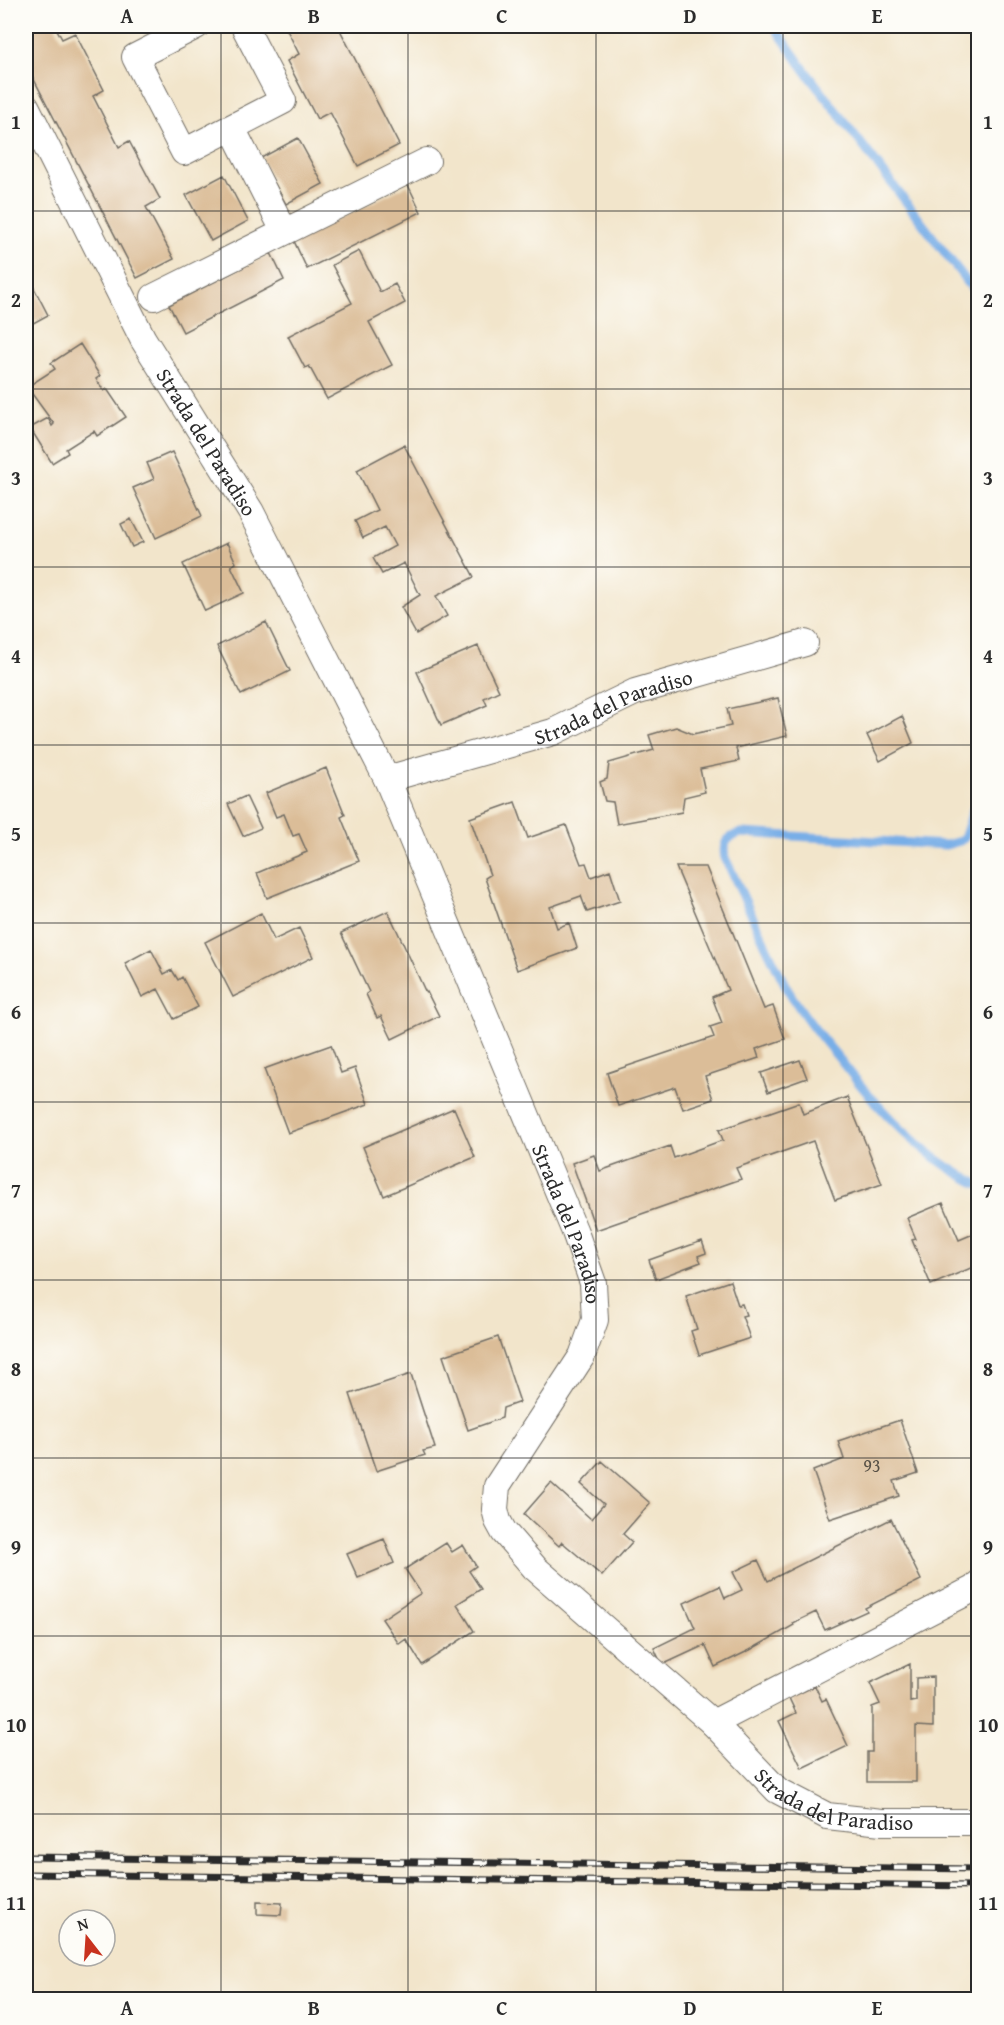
<svg xmlns="http://www.w3.org/2000/svg" width="1004" height="2025" font-family="'Gentium Book Plus',serif">
  <style>
    .lines { fill: none; stroke-linecap: round; stroke-linejoin: round }
    .stream { stroke: #78aee7; stroke-width: 9 }
    .building { fill: #dbbd98 }
    .minor-casing { stroke: #716c63; stroke-width: 28 }
    .minor { stroke: #fff; stroke-width: 26 }
    .rail-casing { stroke: #2b2b2b; stroke-width: 7 }
    .rail { stroke: #fdfcf7; stroke-width: 4.5; stroke-dasharray: 14; stroke-linecap: butt }
    .grid { fill: none; stroke: #2b2b2b; stroke-width: 1.5; stroke-opacity: 0.55 }
    .labels { text-anchor: middle; dominant-baseline: central; stroke-width: 4.5; stroke-linejoin: round; paint-order: stroke }
    .number-label { font-size: 18px; fill: #575046 }
    .street-label { font-size: 21px; fill: #2b2b2b; stroke: #fdfcf7 }
    .neatline { fill: none; stroke: #2b2b2b; stroke-width: 2 }
    .grid-label { font-size: 20px; text-anchor: middle; font-weight: bold; fill: #2b2b2b }
  </style>
  <rect width="100%" height="100%" fill="#fdfcf7"/>
  <filter id="ink" filterUnits="userSpaceOnUse"><feTurbulence type="fractalNoise" baseFrequency=".0167" numOctaves="2"/><feDisplacementMap in="SourceGraphic" scale="12" xChannelSelector="R" yChannelSelector="G"/><feConvolveMatrix kernelMatrix="1 2 1 2 8 2 1 2 1" color-interpolation-filters="sRGB"/></filter>
  <filter id="wash" filterUnits="userSpaceOnUse"><feTurbulence type="fractalNoise" baseFrequency=".008" numOctaves="4" result="noise"/><feDisplacementMap in="SourceGraphic" scale="24" xChannelSelector="R" yChannelSelector="G"/><feGaussianBlur stdDeviation="1.35" result="paint"/><feColorMatrix in="noise" values="0 0 0 0 0 0 0 0 0 0 0 0 0 0 0 0 0 1.4 0 .05"/><feComposite in="paint" operator="in"/></filter>
  <g filter="url(#wash)">
    <rect width="100%" height="100%" fill="#f2e5cb"/>
    <g class="lines">
      <path class="stream" d="M 774,26 L 801,65 L 978,296
        M 978,795 L 965,836 L 960,841 L 946,845 L 741,833 C 727,837 722,843 725,858 C 746,901 765,947 788,990 C 802,1014 819,1035 837,1056 C 876,1106 920,1156 978,1184"/>
    </g>
    <g id="blocks">
      <path class="building" d="M 26,26 L 55,26 L 62,39 L 75,33 L 104,90 L 93,96 L 119,147 L 129,141 L 160,199 L 146,207 L 174,259 L 137,278 L 26,64 Z
        M 285,26 L 338,26 L 399,145 L 358,166 L 330,112 L 317,119 L 287,61 L 299,54 Z
        M 298,138 L 323,184 L 286,204 L 261,158 Z
        M 224,175 L 248,221 L 211,241 L 186,195 Z
        M 408,185 L 421,212 L 307,269 L 294,241 Z
        M 359,251 L 380,292 L 395,284 L 405,303 L 369,322 L 392,365 L 327,399 L 309,366 L 305,368 L 288,336 L 352,303 L 332,265 Z
        M 271,253 L 284,280 L 183,332 L 169,305 Z
        M 32,284 L 48,315 L 26,327 L 26,288 Z
        M 80,344 L 100,376 L 96,379 L 104,391 L 107,389 L 126,417 L 97,436 L 94,431 L 66,449 L 68,453 L 52,463 L 30,428 L 48,418 L 52,426 L 54,424 L 27,387 L 55,369 L 51,363 Z
        M 404,445 L 474,577 L 436,596 L 447,616 L 416,634 L 401,607 L 420,595 L 404,563 L 382,574 L 373,558 L 395,546 L 385,527 L 363,538 L 355,521 L 377,510 L 357,470 Z
        M 172,452 L 202,516 L 156,538 L 133,488 L 154,479 L 147,463 Z
        M 131,519 L 143,542 L 132,547 L 121,524 Z
        M 227,543 L 236,563 L 231,566 L 244,593 L 205,611 L 183,564 Z
        M 266,622 L 290,671 L 241,695 L 217,646 Z
        M 478,646 L 499,691 L 484,698 L 487,705 L 441,725 L 417,672 Z
        M 778,698 L 787,736 L 736,748 L 739,761 L 700,769 L 705,792 L 684,797 L 682,812 L 617,824 L 613,802 L 605,801 L 600,782 L 607,779 L 609,763 L 654,750 L 649,735 L 676,727 L 693,734 L 731,726 L 727,709 Z
        M 902,716 L 913,743 L 880,761 L 867,735 Z
        M 326,768 L 345,815 L 341,817 L 359,861 L 267,898 L 257,873 L 307,852 L 299,834 L 293,836 L 284,814 L 276,817 L 266,793 Z
        M 246,796 L 261,828 L 243,836 L 228,804 Z
        M 515,802 L 528,838 L 566,825 L 581,864 L 586,863 L 591,877 L 610,870 L 620,901 L 587,912 L 581,896 L 550,907 L 557,928 L 569,923 L 577,948 L 517,970 L 485,878 L 490,875 L 470,818 Z
        M 676,867 L 706,867 L 764,1009 L 773,1006 L 785,1039 L 756,1049 L 759,1058 L 705,1076 L 713,1099 L 683,1109 L 675,1087 L 618,1106 L 607,1073 L 714,1037 L 710,1027 L 722,1023 L 712,997 L 728,990 Z
        M 388,911 L 426,993 L 427,992 L 439,1016 L 392,1039 L 381,1016 L 377,1018 L 366,994 L 369,992 L 341,933 Z
        M 261,913 L 274,940 L 299,928 L 313,957 L 233,997 L 205,942 Z
        M 151,949 L 164,974 L 172,970 L 178,980 L 182,977 L 198,1007 L 174,1019 L 158,989 L 142,997 L 125,963 Z
        M 331,1045 L 341,1073 L 355,1068 L 368,1104 L 288,1133 L 264,1069 Z
        M 800,1060 L 807,1078 L 768,1092 L 761,1073 Z
        M 847,1097 L 882,1184 L 835,1200 L 813,1141 L 736,1168 L 741,1179 L 596,1230 L 572,1163 L 594,1155 L 600,1171 L 670,1146 L 674,1158 L 723,1140 L 719,1130 L 799,1102 L 803,1114 Z
        M 454,1108 L 475,1157 L 384,1196 L 363,1147 Z
        M 943,1203 L 959,1240 L 973,1234 L 978,1247 L 978,1265 L 931,1285 L 912,1240 L 916,1239 L 907,1218 Z
        M 702,1241 L 706,1253 L 698,1256 L 701,1262 L 656,1279 L 649,1260 Z
        M 730,1281 L 738,1305 L 742,1304 L 746,1315 L 742,1316 L 750,1338 L 699,1355 L 691,1331 L 697,1329 L 686,1296 Z
        M 498,1337 L 520,1402 L 503,1408 L 502,1418 L 468,1430 L 443,1356 Z
        M 411,1374 L 435,1448 L 423,1451 L 425,1455 L 376,1471 L 350,1394 Z
        M 900,1420 L 918,1473 L 894,1481 L 899,1496 L 830,1519 L 813,1471 L 844,1459 L 838,1441 Z
        M 602,1461 L 650,1503 L 623,1534 L 632,1542 L 602,1576 L 562,1542 L 559,1546 L 524,1514 L 551,1483 L 591,1519 L 604,1504 L 581,1484 Z
        M 891,1519 L 921,1580 L 865,1608 L 867,1611 L 825,1630 L 816,1612 L 793,1623 L 794,1625 L 750,1650 L 715,1667 L 705,1645 L 662,1665 L 654,1648 L 695,1628 L 684,1603 L 720,1586 L 725,1598 L 742,1590 L 733,1572 L 758,1560 L 768,1581 Z
        M 384,1539 L 394,1563 L 358,1578 L 347,1554 Z
        M 446,1543 L 452,1552 L 463,1545 L 476,1566 L 469,1571 L 481,1589 L 457,1604 L 474,1631 L 422,1665 L 406,1639 L 399,1644 L 382,1619 L 421,1593 L 405,1569 Z
        M 910,1664 L 910,1702 L 916,1701 L 916,1678 L 933,1677 L 933,1727 L 916,1726 L 916,1782 L 867,1782 L 867,1752 L 872,1752 L 872,1707 L 880,1704 L 870,1683 Z
        M 815,1686 L 822,1701 L 826,1699 L 848,1746 L 802,1768 L 779,1721 L 796,1713 L 789,1698 Z
        M 257,1902 L 282,1903 L 281,1915 L 257,1914 Z"/>
    </g>
  </g>
  <g filter="url(#ink)">
    <use href="#blocks" fill-opacity="0" stroke="#716c63" stroke-width="1.5"/>
    <g class="lines">
      <defs>
        <g id="minor">
          <path d="M 196,26 L 135,57 L 184,152 L 283,101 L 244,26"/>
          <path id="s1" d="M 26,106 L 143,339 L 251,512 L 387,779 L 575,1232 L 593,1283 L 595,1320 L 582,1356 L 497,1486 L 495,1509 L 498,1521 L 504,1532 L 535,1568 L 713,1723 L 777,1790 L 827,1816 L 882,1822 L 978,1822"/>
          <path d="M 232,128 L 284,231"/>
          <path d="M 154,297 L 427,161"/>
          <path id="s2" d="M 387,779 L 553,732 L 635,692 L 805,643"/>
          <path d="M 713,1723 L 975,1588 L 978,1584"/>
        </g>
      </defs>
      <use href="#minor" class="minor-casing"/>
      <use href="#minor" class="minor"/>
      <defs>
        <path id="rail" d="M 26,1857 L 978,1869
          M 26,1874 L 978,1886"/>
      </defs>
      <use href="#rail" class="rail-casing"/>
      <use href="#rail" class="rail"/>
    </g>
  </g>
  <path class="grid" d="M 221,26 L 221,2000M 408,26 L 408,2000M 596,26 L 596,2000M 783,26 L 783,2000M 26,211 L 978,211M 26,389 L 978,389M 26,567 L 978,567M 26,745 L 978,745M 26,923 L 978,923M 26,1102 L 978,1102M 26,1280 L 978,1280M 26,1458 L 978,1458M 26,1636 L 978,1636M 26,1814 L 978,1814"/>
  <g class="labels">
    <g class="number-label">
      <text x="872" y="1465">93</text>
    </g>
    <g class="street-label">
      <text stroke="none"><textPath href="#s1" startOffset="382">Strada del Paradiso</textPath></text>
      <text stroke="none"><textPath href="#s2" startOffset="238">Strada del Paradiso</textPath></text>
      <text stroke="none"><textPath href="#s1" startOffset="1245">Strada del Paradiso</textPath></text>
      <text stroke="none"><textPath href="#s1" startOffset="2022">Strada del Paradiso</textPath></text>
    </g>
  </g>
  <rect width="1004" height="2025" fill="none" stroke="#fdfcf7" stroke-width="66"/>
  <g transform="translate(87 1938) rotate(343)"><circle r="28" fill="#fdfcf7" stroke="#a9a8a5" stroke-width="1.5"/>
  <path d="M0-4.5L10 22L0 15L-10 22Z" fill="#c8321e"/>
  <text y="-9" font-size="16" font-weight="bold" text-anchor="middle" fill="#2b2b2b">N</text>
  </g>
  <rect x="33" y="33" width="938" height="1959" class="neatline"/>
  <g class="grid-label">
    <text x="127" y="23">A</text>
    <text x="314" y="23">B</text>
    <text x="502" y="23">C</text>
    <text x="690" y="23">D</text>
    <text x="877" y="23">E</text>
    <text x="16" y="129">1</text>
    <text x="988" y="129">1</text>
    <text x="16" y="307">2</text>
    <text x="988" y="307">2</text>
    <text x="16" y="485">3</text>
    <text x="988" y="485">3</text>
    <text x="16" y="663">4</text>
    <text x="988" y="663">4</text>
    <text x="16" y="841">5</text>
    <text x="988" y="841">5</text>
    <text x="16" y="1019">6</text>
    <text x="988" y="1019">6</text>
    <text x="16" y="1197">7</text>
    <text x="988" y="1197">7</text>
    <text x="16" y="1376">8</text>
    <text x="988" y="1376">8</text>
    <text x="16" y="1554">9</text>
    <text x="988" y="1554">9</text>
    <text x="16" y="1732">10</text>
    <text x="988" y="1732">10</text>
    <text x="16" y="1910">11</text>
    <text x="988" y="1910">11</text>
    <text x="127" y="2015">A</text>
    <text x="314" y="2015">B</text>
    <text x="502" y="2015">C</text>
    <text x="690" y="2015">D</text>
    <text x="877" y="2015">E</text>
  </g>
</svg>
